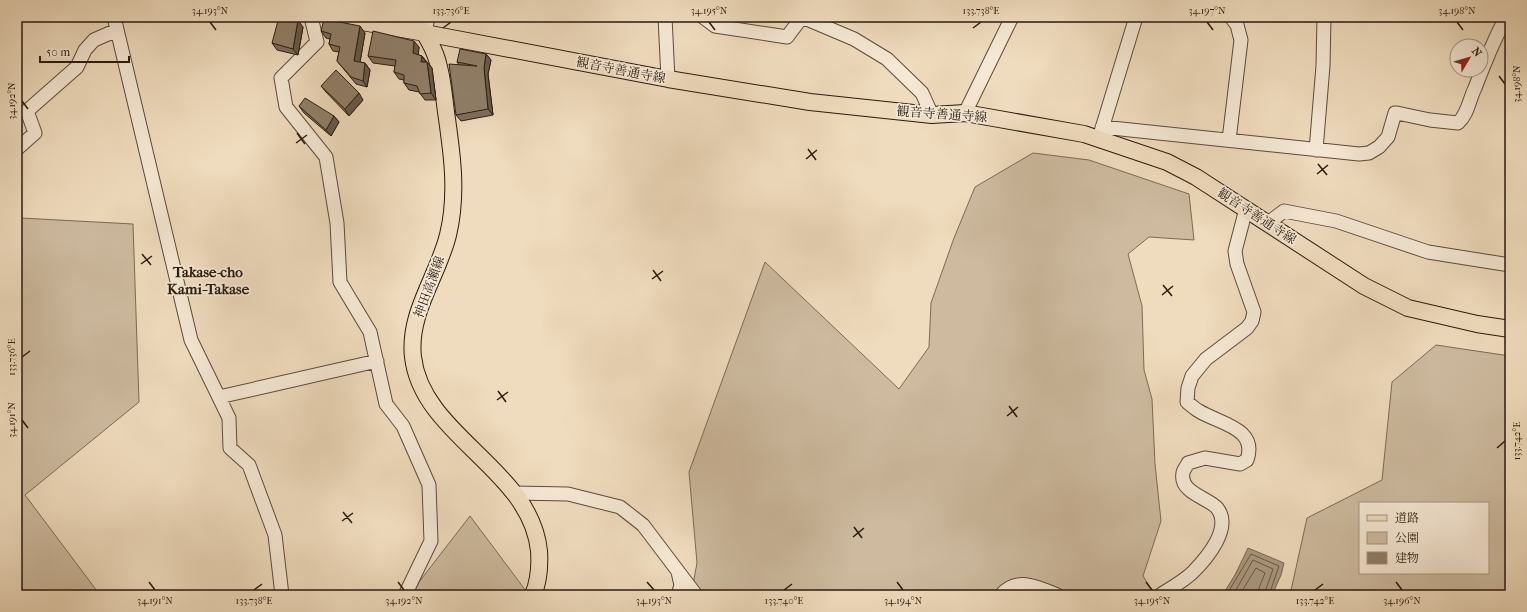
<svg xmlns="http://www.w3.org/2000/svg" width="1527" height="612" font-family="'IM FELL French Canon','Noto Serif JP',serif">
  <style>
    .green { fill: #cdba9f; stroke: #7b6a56; fill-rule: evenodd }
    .water { fill: #ac9a82; stroke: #786754 }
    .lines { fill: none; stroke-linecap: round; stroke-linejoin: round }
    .shore { stroke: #6a5a48; stroke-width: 1 }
    .minor-casing { stroke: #5a4b3a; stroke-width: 15 }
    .major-casing { stroke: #291b0e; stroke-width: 18 }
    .minor { stroke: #f5e8d4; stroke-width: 13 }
    .major { stroke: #efdbbd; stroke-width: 16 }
    .wall { fill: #7c6d5a; stroke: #291b0e }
    .shaded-wall { fill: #65594a; stroke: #291b0e }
    .building { fill: #907f69; stroke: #291b0e }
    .ticks { fill: none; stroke: #291b0e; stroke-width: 1.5 }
    .labels { text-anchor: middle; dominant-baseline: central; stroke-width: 3.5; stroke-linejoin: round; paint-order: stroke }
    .street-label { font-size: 13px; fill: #291b0e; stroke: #f5e8d4 }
    .quarter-label { font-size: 15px; font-weight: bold; fill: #291b0e; stroke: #f5e8d4 }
    .neatline { fill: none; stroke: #291b0e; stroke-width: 1.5 }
    .ticks-label { font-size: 10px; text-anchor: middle; fill: #291b0e }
  </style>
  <rect width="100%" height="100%" fill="#efdbbd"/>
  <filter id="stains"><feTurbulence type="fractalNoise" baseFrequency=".005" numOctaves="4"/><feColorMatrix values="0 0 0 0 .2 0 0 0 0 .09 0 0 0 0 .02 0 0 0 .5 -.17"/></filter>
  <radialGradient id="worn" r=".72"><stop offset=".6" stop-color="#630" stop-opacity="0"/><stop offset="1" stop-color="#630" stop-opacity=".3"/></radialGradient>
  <path class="green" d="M 1033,153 L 1089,160 L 1189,194 L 1194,240 L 1149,237 L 1128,254 L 1142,306 L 1144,370 L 1152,399 L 1155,464 L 1161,521 L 1143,576 L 1155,595 L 691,595 L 697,563 L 689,472 L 765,262 L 899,389 L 929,347 L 931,303 L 954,238 L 975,187 Z
    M 21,218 L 133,224 L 139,402 L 25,495 L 100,595 L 17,595 L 17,221 Z
    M 1436,345 L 1510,356 L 1510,595 L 1290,595 L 1307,518 L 1382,480 L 1392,382 ZM 1360,503 L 1488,503 L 1488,573 L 1360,573 Z
    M 470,516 L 526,591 L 523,595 L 412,595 L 419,582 Z"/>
  <path class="water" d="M 1248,548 L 1284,563 L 1281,575 L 1272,595 L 1229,595 L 1225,591 L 1235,575 Z"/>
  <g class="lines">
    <path class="shore" d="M 1231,595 L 1230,589 L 1251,554 L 1279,566 L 1269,595
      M 1236,595 L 1236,590 L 1253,560 L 1273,569 L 1264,595
      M 1242,595 L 1242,591 L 1256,568 L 1265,573 L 1259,588 L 1258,595"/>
    <defs>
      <path id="minor" d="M 114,17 L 191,340 L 229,418 L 230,448 L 249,465 L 275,535 L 282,595
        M 311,17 L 317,42 L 281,78 L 286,107 L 326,157 L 337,223 L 340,282 L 370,332 L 386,404 L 403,426 L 429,485 L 431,541 L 405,595
        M 665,17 L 668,79
        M 703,17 L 715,26 L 787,37 L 802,17 L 854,39 L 887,59 L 922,93 L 932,115
        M 425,33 L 428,17
        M 965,113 L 1012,17
        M 1102,127 L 1359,154 L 1369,153 L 1379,147 L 1388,137 L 1395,113 L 1397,113 L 1430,120 L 1458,123 C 1468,114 1469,100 1475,88 C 1484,64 1494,40 1506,17
        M 1100,135 L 1136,17
        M 1229,140 L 1241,40 L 1237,25 L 1231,17
        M 17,149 L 35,133 L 27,111 L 77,67 L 85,50 L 94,40 L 117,30
        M 1316,150 L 1323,66 L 1324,17
        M 1268,223 L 1284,211 L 1336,221 L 1428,252 L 1510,265
        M 219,397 L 377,361
        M 514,493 L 568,494 L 620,507 L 643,525 L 696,595
        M 678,572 L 681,585 L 678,595
        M 1001,595 C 1017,576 1038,587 1057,595
        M 1160,595 C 1171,588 1184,581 1193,572 C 1206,559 1233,528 1217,508 C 1209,498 1179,493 1183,473 C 1183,470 1187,466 1188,463 L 1205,458 L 1240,464 L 1247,460 C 1258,428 1220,424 1199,411 C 1195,409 1191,405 1187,402 L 1188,388 L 1192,376 L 1206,359 L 1247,328 L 1252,321 L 1254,312 L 1237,264 L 1235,251 L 1246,209"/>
      <path id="major" d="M 333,17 L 425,33 L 668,79 L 810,102 L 932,115 L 965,113 L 1084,134 L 1167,162 L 1196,177 L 1364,286 L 1408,308 L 1477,324 L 1510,329
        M 413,17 C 424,32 435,48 439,67 C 443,82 444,97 446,112 C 452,153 458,194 448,235 C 438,276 408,313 413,357 C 422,436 531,469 539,551 C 540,566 539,581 533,595"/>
    </defs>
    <use href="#minor" class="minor-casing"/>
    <use href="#major" class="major-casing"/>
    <use href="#minor" class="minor"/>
    <use href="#major" class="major"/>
  </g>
  <path class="wall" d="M 303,27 L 298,55 L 277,50 L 272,43 Z
    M 321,31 L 365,33 L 360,62 L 365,63 L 370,70 L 367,87 L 356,84 L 342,67 L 337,61 L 339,52 L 333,51 L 329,44 L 330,39 L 326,38 Z
    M 419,47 L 418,55 L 422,56 L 432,68 L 436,100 L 425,100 L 419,92 L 409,90 L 404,83 L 404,80 L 399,79 L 394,72 L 395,66 L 373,63 L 368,56 Z
    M 486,54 L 491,60 L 488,74 L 493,115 L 461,121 L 456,115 L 459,65 L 457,62 Z
    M 321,86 L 363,100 L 349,116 L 326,92 Z
    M 299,106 L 334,116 L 339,122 L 331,136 L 304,113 Z"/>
  <path class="shaded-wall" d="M 298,20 L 303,27 L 298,55 L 293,49 Z
    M 360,26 L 365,33 L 359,68 L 354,61 Z
    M 414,41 L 419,47 L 418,59 L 413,53 Z
    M 486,54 L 491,60 L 488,74 L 493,115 L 488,109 L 484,68 Z
    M 422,56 L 426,62 L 421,62 Z
    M 427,62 L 432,68 L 436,100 L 431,93 Z
    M 365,63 L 370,70 L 367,87 L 363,81 Z
    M 359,93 L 363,100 L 349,116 L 345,109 Z
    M 334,116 L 339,122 L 331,136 L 326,130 Z"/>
  <path class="building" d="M 279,17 L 284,17 L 298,20 L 293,49 L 272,43 Z
    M 324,19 L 360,26 L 354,61 L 365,63 L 363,81 L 351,77 L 337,61 L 340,47 L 329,44 L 331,34 L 321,31 Z
    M 373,31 L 414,41 L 413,53 L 422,56 L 421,62 L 427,62 L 431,93 L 420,94 L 417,86 L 404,83 L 404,75 L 394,72 L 396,60 L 368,56 Z
    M 460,49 L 486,54 L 484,68 L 488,109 L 456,115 L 449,64 L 477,66 L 457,62 Z
    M 336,70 L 359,93 L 345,109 L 321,86 Z
    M 305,98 L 334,116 L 326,130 L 299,106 Z"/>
  <path class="ticks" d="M 210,22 L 216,30M 709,22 L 715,30M 1207,22 L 1213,30M 1457,22 L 1463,30M 443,28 L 451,22M 973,28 L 981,22M 1499,76 L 1505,84M 22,101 L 28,109M 297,133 L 305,144M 296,143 L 307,135M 808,149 L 816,160M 806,159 L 817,150M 1318,164 L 1327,175M 1317,174 L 1328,165M 142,254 L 151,265M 141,264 L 152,256M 653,270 L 661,281M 652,279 L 663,271M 1163,285 L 1172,296M 1162,295 L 1173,286M 22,357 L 30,351M 498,391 L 506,402M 497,400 L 508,392M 1009,406 L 1017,417M 1007,416 L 1018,407M 22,420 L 28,428M 1497,448 L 1505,441M 343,512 L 352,523M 342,521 L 353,513M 854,527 L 862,538M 853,537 L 864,528M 149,582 L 155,590M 398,582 L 404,590M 647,582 L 654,590M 897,582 L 903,590M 1146,582 L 1152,590M 1396,582 L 1402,590M 254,590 L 262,584M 784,590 L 792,584M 1315,590 L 1323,584"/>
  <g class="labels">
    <g class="street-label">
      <text transform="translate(621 70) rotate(11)">観音寺善通寺線</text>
      <text transform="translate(942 114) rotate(4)">観音寺善通寺線</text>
      <text transform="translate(1257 216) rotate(33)">観音寺善通寺線</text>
      <text transform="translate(429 287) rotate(-70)">神田高瀬線</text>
    </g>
    <g class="quarter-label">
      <text x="208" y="272">Takase-cho<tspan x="208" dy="17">Kami-Takase</tspan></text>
    </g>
  </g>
  <rect width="1527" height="612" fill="none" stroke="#efdbbd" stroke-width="44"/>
  <rect x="1359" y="502" width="130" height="72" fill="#f5e8d4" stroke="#a39685"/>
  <rect x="1367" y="515" width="20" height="6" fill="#efdbbd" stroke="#a39685"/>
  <text x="1395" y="522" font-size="12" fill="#291b0e">道路</text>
  <rect x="1367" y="532" width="20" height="12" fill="#cdba9f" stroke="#a39685"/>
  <text x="1395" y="542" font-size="12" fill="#291b0e">公園</text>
  <rect x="1367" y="552" width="20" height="12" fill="#907f69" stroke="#a39685"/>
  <text x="1395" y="562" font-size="12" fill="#291b0e">建物</text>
  <g transform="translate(1469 58) rotate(52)"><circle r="19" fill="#f5e8d4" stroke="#a39685"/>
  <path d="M0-3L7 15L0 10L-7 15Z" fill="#8f2418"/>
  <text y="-6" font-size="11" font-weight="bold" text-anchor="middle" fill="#291b0e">N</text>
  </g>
  <path d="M40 56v6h89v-6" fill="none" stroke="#291b0e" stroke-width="2"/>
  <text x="46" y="56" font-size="12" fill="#291b0e" stroke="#f5e8d4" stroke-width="3" paint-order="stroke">50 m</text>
  <rect x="22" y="22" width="1483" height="568" class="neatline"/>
  <g class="ticks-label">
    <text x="210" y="14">34.193°N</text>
    <text x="451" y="14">133.736°E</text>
    <text x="709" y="14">34.195°N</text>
    <text x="981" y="14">133.738°E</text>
    <text x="1207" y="14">34.197°N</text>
    <text x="1457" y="14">34.198°N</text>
    <text transform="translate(1516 84) rotate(-90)" y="4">34.198°N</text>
    <text transform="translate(11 101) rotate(-90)" y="4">34.192°N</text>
    <text transform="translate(11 357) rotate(-90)" y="4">133.736°E</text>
    <text transform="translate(11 420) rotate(-90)" y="4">34.191°N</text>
    <text transform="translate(1516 441) rotate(-90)" y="4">133.742°E</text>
    <text x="155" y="604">34.191°N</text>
    <text x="254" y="604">133.738°E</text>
    <text x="404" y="604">34.192°N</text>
    <text x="654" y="604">34.193°N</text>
    <text x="784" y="604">133.740°E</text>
    <text x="903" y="604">34.194°N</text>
    <text x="1152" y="604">34.195°N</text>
    <text x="1315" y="604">133.742°E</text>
    <text x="1402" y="604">34.196°N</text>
  </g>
  <rect width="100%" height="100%" filter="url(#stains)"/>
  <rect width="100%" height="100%" fill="url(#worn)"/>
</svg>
